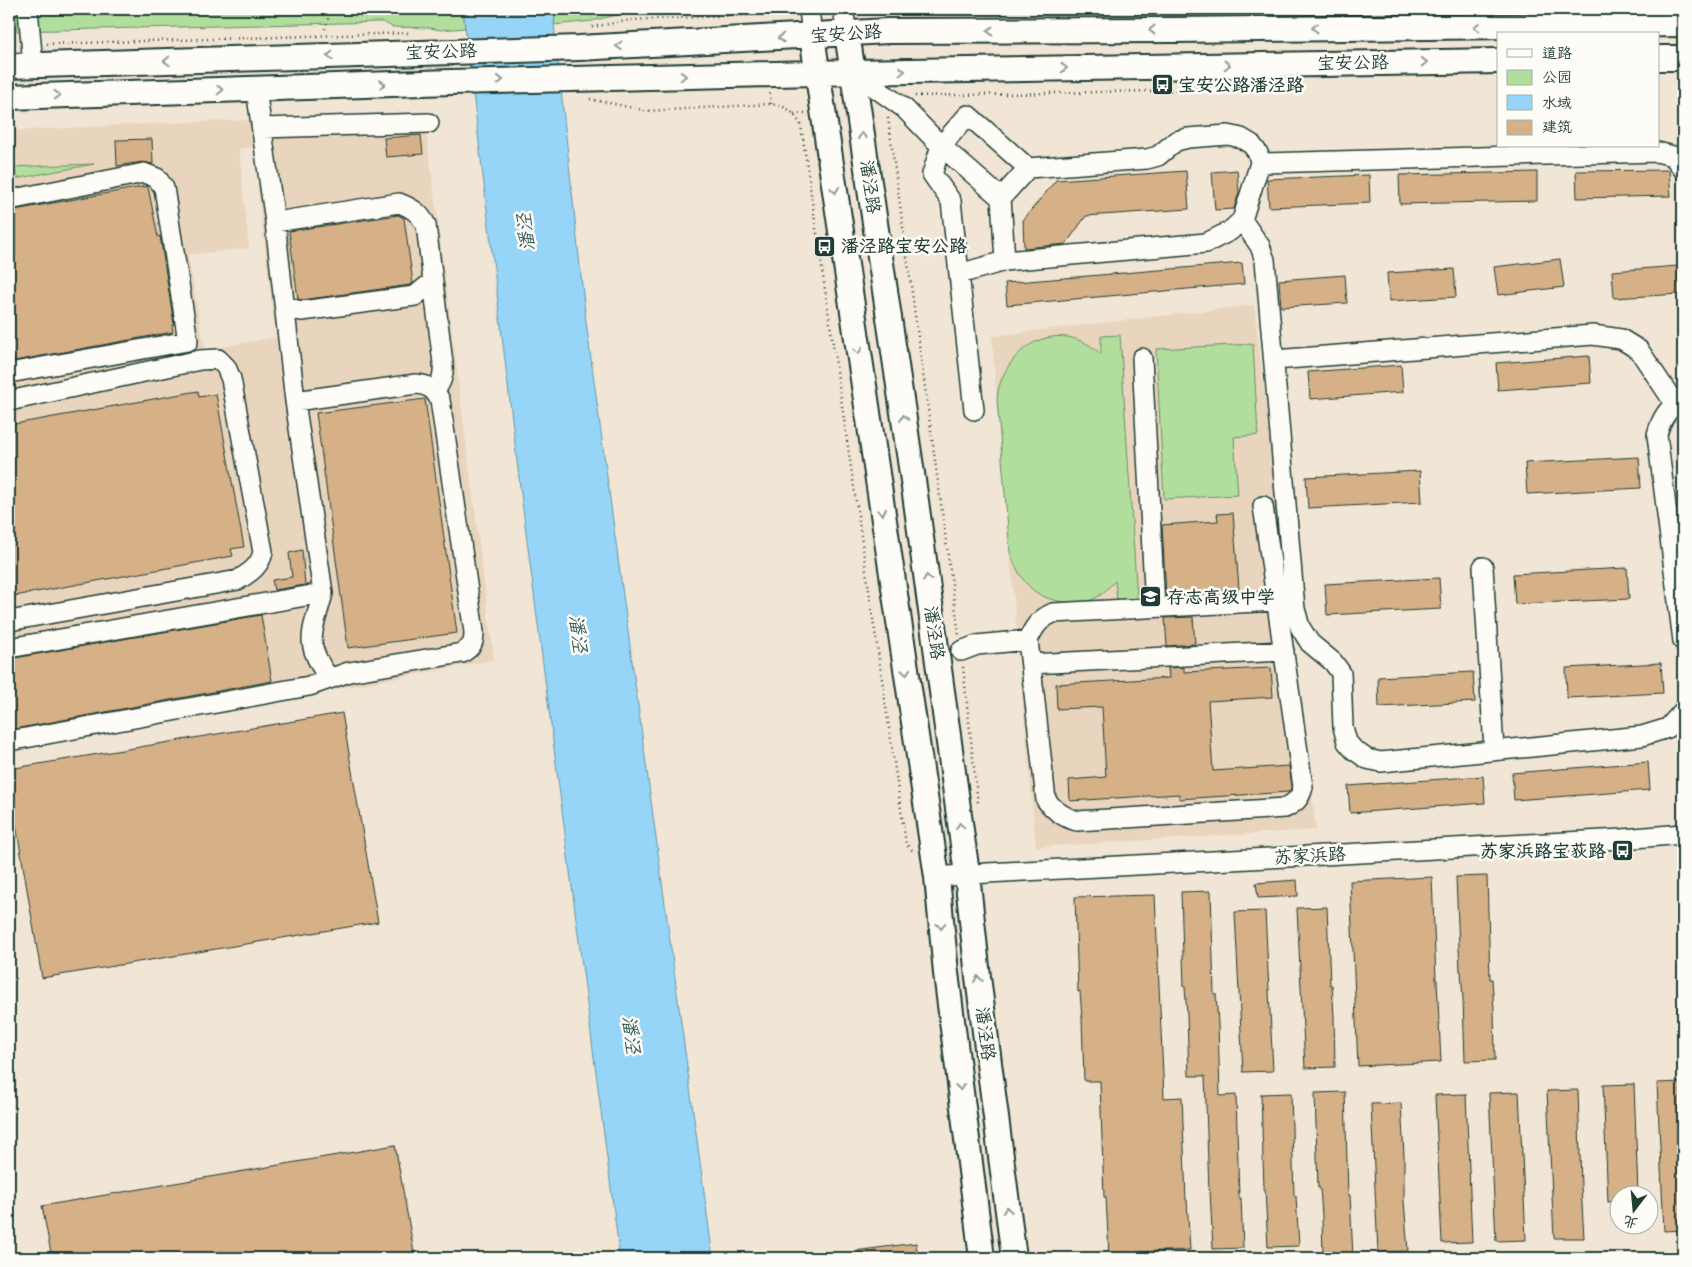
<svg xmlns="http://www.w3.org/2000/svg" width="1692" height="1267" font-family="Pangolin,'LXGW WenKai TC',sans-serif">
  <style>
    .built { fill: #e9d5be }
    .green { fill: #b1de9c; stroke: #688e68 }
    .water { fill: #96d5f7; stroke: #6698a9 }
    .building { fill: #d6b087; stroke: #1f3d34 }
    .lines { fill: none; stroke-linecap: round; stroke-linejoin: round }
    .minor-casing { stroke: #1f3d34; stroke-width: 22 }
    .major-casing { stroke: #1f3d34; stroke-width: 28 }
    .path { stroke: #1f3d34; stroke-width: 2.5; stroke-dasharray: 1 4; stroke-linecap: butt }
    .minor { stroke: #fdfcf7; stroke-width: 19 }
    .major { stroke: #fdfcf7; stroke-width: 24 }
    .oneway { stroke: #8e9c96 }
    .labels { text-anchor: middle; dominant-baseline: central; stroke-width: 5; stroke-linejoin: round; paint-order: stroke }
    .street-label { font-size: 18px; fill: #1f3d34; stroke: #fdfcf7 }
    .poi-label { font-size: 18px; font-weight: bold; fill: #1f3d34; stroke: #fdfcf7; text-anchor: start }
    .water-label { font-size: 19px; font-style: italic; fill: #375b5b; stroke: #fdfcf7 }
  </style>
  <rect width="100%" height="100%" fill="#f1e5d5"/>
  <filter id="ink" filterUnits="userSpaceOnUse"><feTurbulence type="fractalNoise" baseFrequency=".02" numOctaves="2"/><feDisplacementMap in="SourceGraphic" scale="10" xChannelSelector="R" yChannelSelector="G"/><feConvolveMatrix kernelMatrix="1 2 1 2 8 2 1 2 1" color-interpolation-filters="sRGB"/></filter>
  <g filter="url(#ink)">
    <path class="built" d="M 250,120 L 253,147 L 239,149 L 249,248 L 188,255 L 205,350 L 276,337 L 257,185 L 280,182 L 275,135 L 426,130 L 494,660 L 9,749 L 9,131 L 166,123 Z
      M 1254,305 L 1316,830 L 1036,847 L 998,419 L 992,336 Z"/>
    <path class="green" d="M 15,9 L 463,9 L 465,28 L 440,30 L 430,28 L 393,27 L 382,22 L 17,31 Z
      M 556,9 L 669,9 L 632,11 L 592,21 L 554,25 Z
      M 94,164 L 9,180 L 9,167 Z
      M 1120,335 L 1137,599 L 1117,600 L 1115,581 C 1109,587 1102,595 1094,599 C 1088,602 1078,602 1071,602 C 1037,602 1020,583 1010,552 L 997,400 C 998,394 998,387 1001,381 C 1018,337 1065,321 1101,354 L 1101,336 Z
      M 1253,344 L 1258,435 L 1234,437 L 1238,495 L 1164,499 L 1156,349 Z"/>
    <path class="water" d="M 463,9 L 556,9 L 554,25 L 586,322 L 713,1258 L 620,1258 L 520,486 Z"/>
    <path class="building" d="M 421,135 L 423,154 L 386,157 L 384,138 Z
      M 152,139 L 153,164 L 142,162 L 117,166 L 116,140 Z
      M 1237,170 L 1239,192 L 1234,209 L 1215,210 L 1212,172 Z
      M 1669,170 L 1671,196 L 1577,198 L 1576,171 Z
      M 1186,171 L 1189,209 L 1086,216 L 1066,244 L 1024,248 L 1023,220 L 1056,180 Z
      M 1537,172 L 1537,201 L 1400,204 L 1399,175 Z
      M 1369,175 L 1370,203 L 1269,207 L 1267,179 Z
      M 147,186 L 148,187 L 158,237 L 160,236 L 174,324 L 172,325 L 173,332 L 9,362 L 9,211 Z
      M 398,215 L 404,218 L 413,283 L 410,285 L 302,300 L 298,299 L 289,231 Z
      M 1560,259 L 1564,287 L 1498,295 L 1494,267 Z
      M 1242,263 L 1244,284 L 1007,305 L 1005,283 Z
      M 1678,266 L 1680,294 L 1614,298 L 1612,271 Z
      M 1454,269 L 1456,297 L 1389,301 L 1387,273 Z
      M 1345,275 L 1347,303 L 1281,307 L 1279,280 Z
      M 1589,356 L 1591,383 L 1498,390 L 1496,363 Z
      M 1401,365 L 1403,392 L 1310,399 L 1308,372 Z
      M 198,391 L 199,397 L 216,394 L 244,547 L 231,549 L 233,556 L 9,597 L 9,425 Z
      M 425,399 L 457,633 L 348,648 L 316,413 Z
      M 1639,457 L 1641,488 L 1527,494 L 1525,463 Z
      M 1420,471 L 1422,502 L 1308,508 L 1306,477 Z
      M 1233,513 L 1239,589 L 1166,596 L 1162,525 L 1218,521 L 1217,514 Z
      M 302,550 L 305,585 L 274,590 L 272,580 L 292,577 L 289,553 Z
      M 1627,568 L 1629,599 L 1515,604 L 1513,574 Z
      M 1439,578 L 1441,609 L 1327,615 L 1325,584 Z
      M 261,615 L 272,681 L 9,730 L 9,659 Z
      M 1193,617 L 1195,644 L 1167,646 L 1165,618 Z
      M 1661,663 L 1663,693 L 1567,698 L 1566,668 Z
      M 1184,667 L 1184,672 L 1271,668 L 1273,697 L 1208,701 L 1213,771 L 1289,766 L 1292,786 L 1289,792 L 1179,799 L 1179,794 L 1070,801 L 1069,780 L 1106,777 L 1102,707 L 1057,709 L 1056,684 L 1169,678 L 1168,668 Z
      M 1473,672 L 1475,702 L 1379,707 L 1378,677 Z
      M 342,713 L 378,922 L 42,978 L 9,783 L 9,769 Z
      M 1648,762 L 1650,790 L 1514,800 L 1512,773 Z
      M 1483,776 L 1485,803 L 1350,813 L 1348,786 Z
      M 1487,876 L 1490,979 L 1492,979 L 1494,1009 L 1495,1060 L 1465,1061 L 1463,999 L 1461,971 L 1460,971 L 1456,877 Z
      M 1432,877 L 1436,980 L 1437,980 L 1441,1062 L 1358,1066 L 1350,881 Z
      M 1297,880 L 1298,896 L 1258,898 L 1256,883 Z
      M 1211,891 L 1214,994 L 1216,994 L 1218,1024 L 1220,1096 L 1236,1095 L 1239,1198 L 1241,1198 L 1243,1248 L 1213,1249 L 1210,1191 L 1209,1191 L 1205,1076 L 1189,1076 L 1187,1014 L 1185,987 L 1184,987 L 1181,892 Z
      M 1155,895 L 1164,1098 L 1182,1097 L 1186,1200 L 1187,1200 L 1190,1250 L 1139,1252 L 1139,1255 L 1109,1256 L 1106,1197 L 1104,1197 L 1100,1081 L 1084,1081 L 1082,1019 L 1080,991 L 1078,992 L 1075,897 Z
      M 1327,907 L 1330,985 L 1332,985 L 1334,1016 L 1335,1067 L 1305,1068 L 1297,908 Z
      M 1265,911 L 1273,1071 L 1243,1072 L 1235,912 Z
      M 1683,1082 L 1683,1230 L 1664,1231 L 1657,1083 Z
      M 1634,1084 L 1638,1194 L 1620,1194 L 1620,1201 L 1608,1202 L 1603,1085 Z
      M 1578,1090 L 1581,1187 L 1584,1238 L 1554,1238 L 1547,1091 Z
      M 1345,1092 L 1348,1195 L 1350,1195 L 1353,1258 L 1323,1258 L 1322,1216 L 1320,1188 L 1318,1188 L 1315,1093 Z
      M 1519,1092 L 1526,1240 L 1496,1241 L 1489,1093 Z
      M 1291,1093 L 1294,1196 L 1296,1196 L 1299,1246 L 1268,1247 L 1265,1189 L 1264,1189 L 1261,1094 Z
      M 1466,1094 L 1472,1242 L 1442,1243 L 1435,1095 Z
      M 1401,1103 L 1404,1156 L 1404,1201 L 1408,1251 L 1378,1252 L 1371,1104 Z
      M 395,1145 L 415,1258 L 52,1258 L 42,1206 Z
      M 916,1243 L 918,1258 L 854,1258 L 854,1251 Z"/>
    <g class="lines">
      <defs>
        <path id="minor" d="M 28,9 L 33,65
          M 809,9 L 812,36
          M 843,9 L 847,33
          M 853,72 L 904,108 L 941,146 L 932,174 L 951,201 L 974,410
          M 262,128 L 429,123
          M 1260,163 L 1657,152 L 1673,156 L 1683,169
          M 1001,198 L 1028,168 L 968,115 L 941,146 L 1001,198 L 1005,261
          M 9,200 L 144,173 L 157,178 L 164,188 L 188,341 L 9,373
          M 1242,220 L 1260,246 L 1265,260 L 1295,609 L 1300,627 L 1310,643 L 1333,662 L 1341,673 L 1343,727 L 1347,742 L 1354,750 L 1367,759 L 1381,762 L 1642,736 L 1668,728 L 1683,711
          M 275,222 L 399,203 C 412,208 420,213 426,225 L 443,363 C 444,375 442,381 435,391
          M 959,274 L 1005,261 L 1206,243 L 1230,231 L 1242,220 L 1260,163 L 1258,153 L 1251,144 L 1241,138 L 1228,135 L 1188,138 L 1176,141 L 1158,156 L 1147,159 L 1028,168
          M 284,304 L 293,309 L 302,311 L 415,296 L 433,281
          M 1142,358 L 1155,607
          M 1274,360 L 1593,335 L 1621,339 L 1639,350 L 1675,404
          M 1683,396 C 1669,409 1662,415 1657,435 L 1683,641
          M 9,401 L 200,360 L 218,359 L 226,367 L 231,379 L 263,552 C 260,566 251,572 238,580 L 9,621
          M 1263,506 L 1303,787 C 1300,799 1296,802 1285,808 L 1077,821 C 1063,817 1055,811 1046,800 L 1028,640 C 1034,627 1039,619 1053,613 L 1276,601
          M 1483,567 L 1494,750
          M 323,593 C 313,633 302,641 329,678
          M 9,648 L 323,593 L 295,401 L 275,222 L 256,89
          M 961,651 L 977,645 L 1028,640
          M 1031,664 L 1284,651
          M 9,741 L 309,686 L 349,672 L 462,653 C 472,647 474,643 474,632 L 440,400 C 434,389 429,385 416,384 L 295,401
          M 937,877 L 987,873 L 1622,839 L 1683,834"/>
        <path id="major" d="M 847,33 L 915,494 L 967,874 L 978,977 L 1014,1258
          M 812,36 L 937,877 L 946,973 L 982,1258
          M 1658,58 L 1683,58
          M 9,66 L 579,48 L 888,31 L 1175,30 L 1683,24
          M 9,97 L 451,82 L 853,72 L 1498,61"/>
      </defs>
      <use href="#minor" class="minor-casing"/>
      <use href="#major" class="major-casing"/>
      <path class="path" d="M 688,9 L 688,11
        M 592,27 L 631,20 L 769,14 L 780,9
        M 325,29 L 331,9
        M 47,44 L 409,33
        M 770,93 L 771,104
        M 915,96 L 1194,90 L 1242,86
        M 590,99 L 648,111 L 771,104 C 788,107 792,110 801,125 L 906,844 L 914,852
        M 794,114 L 805,113
        M 888,118 L 959,635
        M 963,667 L 978,804"/>
      <use href="#minor" class="minor"/>
      <use href="#major" class="major"/>
    </g>
    <defs><path id="oneway-chevron" d="M-2-3.5L2.5 0L-2 3.5" fill="none" stroke-width="1.6" stroke-linecap="round" stroke-linejoin="round" transform="scale(1.25)"/></defs>
    <g class="oneway">
      <use href="#oneway-chevron" transform="translate(1477 27) rotate(179)"/>
      <use href="#oneway-chevron" transform="translate(1315 28) rotate(179)"/>
      <use href="#oneway-chevron" transform="translate(1152 30) rotate(180)"/>
      <use href="#oneway-chevron" transform="translate(990 31) rotate(180)"/>
      <use href="#oneway-chevron" transform="translate(781 38) rotate(177)"/>
      <use href="#oneway-chevron" transform="translate(619 46) rotate(177)"/>
      <use href="#oneway-chevron" transform="translate(330 56) rotate(178)"/>
      <use href="#oneway-chevron" transform="translate(167 61) rotate(178)"/>
      <use href="#oneway-chevron" transform="translate(1424 62) rotate(-1)"/>
      <use href="#oneway-chevron" transform="translate(1227 65) rotate(-1)"/>
      <use href="#oneway-chevron" transform="translate(1064 68) rotate(-1)"/>
      <use href="#oneway-chevron" transform="translate(902 71) rotate(-1)"/>
      <use href="#oneway-chevron" transform="translate(683 76) rotate(-1)"/>
      <use href="#oneway-chevron" transform="translate(500 80) rotate(-1)"/>
      <use href="#oneway-chevron" transform="translate(382 84) rotate(-2)"/>
      <use href="#oneway-chevron" transform="translate(220 90) rotate(-2)"/>
      <use href="#oneway-chevron" transform="translate(57 95) rotate(-2)"/>
      <use href="#oneway-chevron" transform="translate(862 136) rotate(-98)"/>
      <use href="#oneway-chevron" transform="translate(835 190) rotate(82)"/>
      <use href="#oneway-chevron" transform="translate(858 351) rotate(81)"/>
      <use href="#oneway-chevron" transform="translate(904 418) rotate(-98)"/>
      <use href="#oneway-chevron" transform="translate(882 512) rotate(81)"/>
      <use href="#oneway-chevron" transform="translate(927 578) rotate(-98)"/>
      <use href="#oneway-chevron" transform="translate(906 672) rotate(81)"/>
      <use href="#oneway-chevron" transform="translate(960 826) rotate(-98)"/>
      <use href="#oneway-chevron" transform="translate(941 926) rotate(85)"/>
      <use href="#oneway-chevron" transform="translate(978 979) rotate(-97)"/>
      <use href="#oneway-chevron" transform="translate(960 1087) rotate(83)"/>
      <use href="#oneway-chevron" transform="translate(1007 1210) rotate(-97)"/>
    </g>
  </g>
  <defs>
    <symbol id="bus-square" viewBox="-11 -11 22 22"><rect x="-9" y="-9" width="18" height="18" rx="4" fill="#1f3d34" stroke="#fdfcf7"/><path d="M-5-6H5V4H4V6H2V4H-2V6H-4V4H-5ZM-3.5-4V0h7V-4ZM-3.5 1.2v1.5H-2V1.2ZM2 1.2v1.5H3.5V1.2Z" fill="#fff"/></symbol>
    <symbol id="school-square" viewBox="-11 -11 22 22"><rect x="-9" y="-9" width="18" height="18" rx="4" fill="#1f3d34" stroke="#fdfcf7"/><path d="M0-5L7-2L0 1L-7-2ZM-4 1L0 2.5L4 1V4Q0 6-4 4Z" fill="#fff"/></symbol>
  </defs>
  <g fill-rule="evenodd">
    <use href="#bus-square" x="1150" y="72" width="25" height="25"/>
    <use href="#bus-square" x="812" y="234" width="25" height="25"/>
    <use href="#school-square" x="1138" y="584" width="25" height="25"/>
    <use href="#bus-square" x="1610" y="838" width="25" height="25"/>
  </g>
  <g class="labels">
    <g class="street-label">
      <text transform="translate(846 34) rotate(-4)">宝安公路</text>
      <text transform="translate(441 52) rotate(-2)">宝安公路</text>
      <text transform="translate(1353 63) rotate(-1)">宝安公路</text>
      <text transform="translate(870 187) rotate(82)">潘泾路</text>
      <text transform="translate(934 633) rotate(82)">潘泾路</text>
      <text transform="translate(1310 856) rotate(-3)">苏家浜路</text>
      <text transform="translate(985 1034) rotate(83)">潘泾路</text>
    </g>
    <g class="poi-label">
      <text x="1178" y="85">宝安公路潘泾路</text>
      <text x="841" y="246">潘泾路宝安公路</text>
      <text x="1167" y="597">存志高级中学</text>
      <text x="1606" y="851" text-anchor="end">苏家浜路宝荻路</text>
    </g>
    <g class="water-label">
      <text transform="translate(526 232) rotate(-97)">潘泾</text>
      <text transform="translate(578 634) rotate(83)">潘泾</text>
      <text transform="translate(631 1035) rotate(83)">潘泾</text>
    </g>
  </g>
  <rect width="1692" height="1267" fill="none" stroke="#fdfcf7" stroke-width="30"/>
  <rect x="15" y="15" width="1662" height="1237" fill="none" stroke="#1f3d34" stroke-width="2" filter="url(#ink)"/>
  <rect x="1497" y="32" width="162" height="115" fill="#fdfcf7" stroke="#a4b0a9"/>
  <rect x="1507" y="49" width="25" height="8" fill="#fdfcf7" stroke="#a4b0a9"/>
  <text x="1542" y="58" font-size="15" fill="#1f3d34">道路</text>
  <rect x="1507" y="70" width="25" height="15" fill="#b1de9c" stroke="#a4b0a9"/>
  <text x="1542" y="82" font-size="15" fill="#1f3d34">公园</text>
  <rect x="1507" y="95" width="25" height="15" fill="#96d5f7" stroke="#a4b0a9"/>
  <text x="1542" y="108" font-size="15" fill="#1f3d34">水域</text>
  <rect x="1507" y="120" width="25" height="15" fill="#d6b087" stroke="#a4b0a9"/>
  <text x="1542" y="132" font-size="15" fill="#1f3d34">建筑</text>
  <g transform="translate(1634 1210) rotate(196)"><circle r="24" fill="#fdfcf7" stroke="#a4b0a9"/>
  <path d="M0-4L9 19L0 12L-9 19Z" fill="#1f3d34"/>
  <text y="-8" font-size="14" font-weight="bold" text-anchor="middle" fill="#1f3d34">北</text>
  </g>
</svg>
